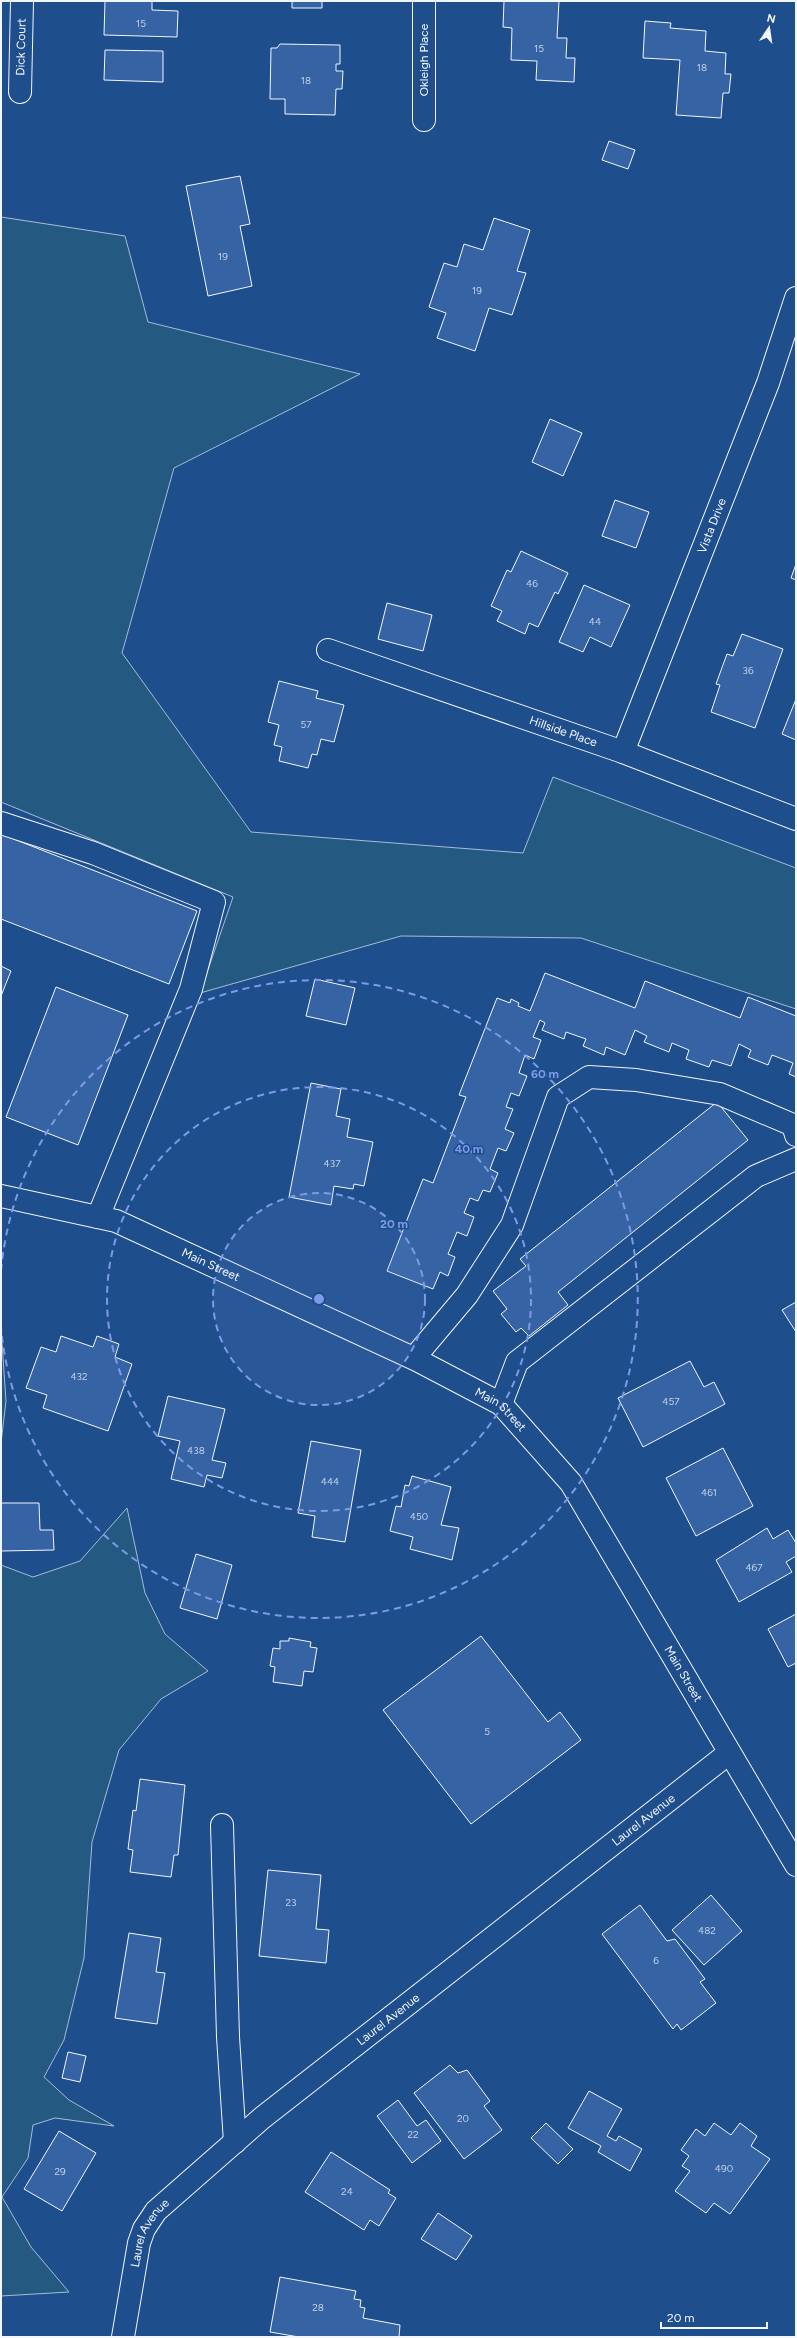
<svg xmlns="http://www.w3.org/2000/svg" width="797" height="2338" font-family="Figtree,sans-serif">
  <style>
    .green { fill: #245a82; stroke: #a8bbd7 }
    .building { fill: #3563a3; stroke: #f2f6ff }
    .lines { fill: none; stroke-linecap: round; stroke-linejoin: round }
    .minor-casing { stroke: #f2f6ff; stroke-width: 24 }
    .major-casing { stroke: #f2f6ff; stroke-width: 24 }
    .minor { stroke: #1f4e8c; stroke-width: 22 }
    .major { stroke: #1f4e8c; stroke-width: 22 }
    .ring { fill: none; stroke: #7d9aea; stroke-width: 2; stroke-dasharray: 7 5 }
    .labels { text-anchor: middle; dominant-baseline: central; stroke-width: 3; stroke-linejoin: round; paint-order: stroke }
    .number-label { font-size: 10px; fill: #c3d1e8 }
    .street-label { font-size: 12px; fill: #f2f6ff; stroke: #1f4e8c }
    .centre { fill: #7d9aea; stroke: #1f4e8c; stroke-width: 2 }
    .ring-label { font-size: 12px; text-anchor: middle; font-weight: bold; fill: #7d9aea; stroke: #1f4e8c; stroke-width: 3; stroke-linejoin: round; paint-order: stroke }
  </style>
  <rect width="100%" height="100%" fill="#1f4e8c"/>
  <path class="green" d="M 1,217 L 125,236 L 148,322 L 360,374 L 174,468 L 122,653 L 251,832 L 523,853 L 553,777 L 796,868 L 796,1009 L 581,938 L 401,936 L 200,993 L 233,897 L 1,802 Z
    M 2,1343 L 6,1401 L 1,1443 L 1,1344 Z
    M 127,1508 L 145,1593 L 165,1634 L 208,1671 L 161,1699 L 119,1750 L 92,1842 L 84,1958 L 64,2040 L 44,2077 L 69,2100 L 114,2126 L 55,2118 L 33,2125 L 28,2158 L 2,2197 L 31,2247 L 69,2292 L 1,2296 L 1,1565 L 33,1577 L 80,1561 Z"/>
  <path class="building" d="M 105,1 L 152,1 L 152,10 L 178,11 L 177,37 L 104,35 Z
    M 292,1 L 322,1 L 322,8 L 292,8 Z
    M 504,1 L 559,1 L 557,38 L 567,38 L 566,58 L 575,58 L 574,82 L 536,80 L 537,61 L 511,60 L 512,28 L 503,27 Z
    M 645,21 L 671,23 L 670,28 L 706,31 L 705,51 L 726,53 L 725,74 L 731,74 L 729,93 L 723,93 L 721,118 L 676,115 L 680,60 L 643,58 Z
    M 280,44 L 340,45 L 340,64 L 336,64 L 336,71 L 343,71 L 342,89 L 336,89 L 335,115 L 285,114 L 285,99 L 270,99 L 271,48 L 277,48 Z
    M 105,50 L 163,51 L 163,82 L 104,80 Z
    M 609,141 L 635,150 L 628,169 L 602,160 Z
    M 240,176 L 250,224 L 240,226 L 252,286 L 208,296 L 186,186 Z
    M 494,218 L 530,230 L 517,271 L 526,273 L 512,315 L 489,308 L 475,351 L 437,338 L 446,313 L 429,307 L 444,263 L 457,267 L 464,244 L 483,250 Z
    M 550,419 L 582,433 L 563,476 L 532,462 Z
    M 615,500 L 649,512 L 636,548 L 602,536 Z
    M 521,551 L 568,573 L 558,594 L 555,592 L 538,627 L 529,623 L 525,634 L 497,621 L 502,611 L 491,606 L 507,570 L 511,572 Z
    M 796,564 L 796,580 L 791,578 Z
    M 584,585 L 630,605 L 611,647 L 590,637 L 583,652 L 559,642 Z
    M 387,603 L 432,615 L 423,651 L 378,639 Z
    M 742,634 L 783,649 L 755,728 L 711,712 L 720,685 L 716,684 L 727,654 L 733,656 Z
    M 279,681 L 318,691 L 316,698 L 344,705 L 334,742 L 321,739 L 317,755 L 312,754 L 308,768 L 279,761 L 282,747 L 274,745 L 279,725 L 268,722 Z
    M 796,699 L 796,740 L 782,734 Z
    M 1,834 L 197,911 L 169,984 L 1,919 Z
    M 1,966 L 11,971 L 1,996 Z
    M 545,973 L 635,1008 L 645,981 L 740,1018 L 748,997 L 796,1016 L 796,1077 L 789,1074 L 793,1063 L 772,1055 L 768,1065 L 748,1057 L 751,1050 L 739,1044 L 731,1066 L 712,1060 L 709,1067 L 686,1059 L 689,1050 L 672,1043 L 669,1052 L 644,1042 L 647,1036 L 635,1030 L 625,1055 L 606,1047 L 604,1055 L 583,1046 L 586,1039 L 566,1032 L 564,1039 L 542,1030 L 545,1023 L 540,1020 L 533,1037 L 541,1040 L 534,1059 L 525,1055 L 519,1073 L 527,1076 L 519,1096 L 511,1093 L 506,1107 L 513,1109 L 505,1129 L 514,1133 L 506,1151 L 498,1148 L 490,1169 L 498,1173 L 490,1192 L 483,1190 L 478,1201 L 470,1198 L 464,1213 L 474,1217 L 467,1236 L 457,1232 L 448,1254 L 455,1257 L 448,1276 L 440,1272 L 433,1289 L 387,1271 L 423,1179 L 433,1183 L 466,1097 L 459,1095 L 497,998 L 510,1003 L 511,999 L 519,1003 L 518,1006 L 530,1011 Z
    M 315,979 L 355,988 L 346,1025 L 306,1016 Z
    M 56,987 L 128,1015 L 78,1145 L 6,1117 Z
    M 311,1083 L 341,1089 L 336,1116 L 350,1119 L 347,1137 L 373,1142 L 364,1186 L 354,1184 L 353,1189 L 334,1186 L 331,1205 L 289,1197 Z
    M 717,1102 L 748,1140 L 558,1292 L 568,1305 L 529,1336 L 521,1328 L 516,1332 L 501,1314 L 507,1309 L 493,1291 L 526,1266 L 520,1259 Z
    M 796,1302 L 796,1332 L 782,1310 Z
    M 61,1336 L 93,1347 L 97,1336 L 119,1344 L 115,1357 L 132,1364 L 108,1431 L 43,1408 L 47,1395 L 26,1388 L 41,1347 L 56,1352 Z
    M 690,1361 L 704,1387 L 714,1382 L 725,1404 L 643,1447 L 618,1398 Z
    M 168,1396 L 225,1409 L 212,1460 L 226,1463 L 222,1478 L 207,1475 L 204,1487 L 171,1479 L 180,1441 L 158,1436 Z
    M 311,1441 L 361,1450 L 345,1542 L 312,1537 L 315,1516 L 298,1513 Z
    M 723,1448 L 753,1506 L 696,1536 L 666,1478 Z
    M 412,1476 L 451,1487 L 441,1525 L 459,1528 L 452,1560 L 410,1549 L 413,1537 L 390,1531 L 396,1506 L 401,1507 L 405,1485 L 409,1486 Z
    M 1,1503 L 39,1503 L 40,1530 L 53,1530 L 54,1550 L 1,1551 Z
    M 767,1528 L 773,1539 L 788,1530 L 796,1543 L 796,1556 L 786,1562 L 792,1572 L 739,1602 L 716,1560 Z
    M 196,1554 L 232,1565 L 217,1619 L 180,1608 Z
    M 796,1614 L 796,1663 L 788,1667 L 768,1629 Z
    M 481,1636 L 548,1722 L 560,1712 L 581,1740 L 471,1824 L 383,1710 Z
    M 289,1638 L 311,1642 L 310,1647 L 317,1648 L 313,1672 L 304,1671 L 302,1686 L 273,1682 L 275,1667 L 270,1666 L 273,1648 L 280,1649 L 280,1641 L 289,1641 Z
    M 140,1779 L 185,1785 L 178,1855 L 174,1855 L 171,1877 L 130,1872 L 133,1850 L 128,1849 L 133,1810 L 136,1811 Z
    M 268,1870 L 321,1875 L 316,1929 L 329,1930 L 326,1963 L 259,1956 Z
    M 711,1895 L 742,1931 L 704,1965 L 672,1930 Z
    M 640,1905 L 667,1941 L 675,1939 L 705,1979 L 700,1982 L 716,2003 L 681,2030 L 677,2024 L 673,2029 L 602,1934 Z
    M 129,1933 L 161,1938 L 156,1972 L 165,1973 L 157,2024 L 115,2018 Z
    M 68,2052 L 86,2056 L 80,2082 L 62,2078 Z
    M 450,2065 L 458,2073 L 467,2070 L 490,2101 L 484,2106 L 502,2130 L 464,2159 L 414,2093 Z
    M 589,2091 L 622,2109 L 607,2136 L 616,2141 L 619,2136 L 642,2149 L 630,2171 L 598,2152 L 601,2146 L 568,2128 Z
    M 398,2100 L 417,2126 L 426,2120 L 441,2141 L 412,2163 L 377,2116 Z
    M 546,2123 L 573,2149 L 558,2164 L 531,2138 Z
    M 714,2123 L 731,2135 L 740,2123 L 757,2136 L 751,2146 L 770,2159 L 730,2214 L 714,2203 L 706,2213 L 675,2191 L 690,2171 L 682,2166 L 689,2156 L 681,2150 L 696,2129 L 705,2136 Z
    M 59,2131 L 96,2153 L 62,2211 L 24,2189 Z
    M 331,2152 L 390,2190 L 388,2193 L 396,2198 L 379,2226 L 370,2220 L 364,2230 L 305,2192 Z
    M 438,2213 L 472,2236 L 456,2260 L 421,2239 Z
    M 280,2277 L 356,2291 L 354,2299 L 361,2300 L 360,2307 L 365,2308 L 363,2318 L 400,2325 L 399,2337 L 299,2337 L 270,2332 Z"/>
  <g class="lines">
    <defs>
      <g id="minor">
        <path id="s1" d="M 20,92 L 22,1"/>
        <path d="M 424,120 L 424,1"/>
        <path id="s2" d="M 328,650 L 623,752 L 796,819"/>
        <path id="s3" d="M 623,752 L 768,383 L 796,298"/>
        <path d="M 1,823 L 93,853 L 214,902 L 191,989 L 98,1217"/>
        <path d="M 414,1358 L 467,1295 L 512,1225 L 558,1097 L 589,1077 L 636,1080 L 720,1094 L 793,1125 L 796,1135"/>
        <path d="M 501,1404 L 517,1362 L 756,1176 L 796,1159"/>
        <path d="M 222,1825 L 228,2037 L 235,2142"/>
      </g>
      <g id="major">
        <path id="s4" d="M 1,1196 L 116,1221 L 417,1360 L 501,1404 L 571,1483 L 796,1865"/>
        <path id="s5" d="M 123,2337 L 139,2243 L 144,2229 L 156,2211 L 262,2118 L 729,1753"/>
      </g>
    </defs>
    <use href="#minor" class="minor-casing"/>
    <use href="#major" class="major-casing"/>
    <use href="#minor" class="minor"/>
    <use href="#major" class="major"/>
  </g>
  <circle cx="319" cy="1299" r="106" fill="#7d9aea" fill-opacity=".12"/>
  <g class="ring">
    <circle cx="319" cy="1299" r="106"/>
    <circle cx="319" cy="1299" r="212"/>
    <path d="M1 1271A319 319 0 1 1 1 1327"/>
  </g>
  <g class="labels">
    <g class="number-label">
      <text x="141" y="23">15</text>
      <text x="539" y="48">15</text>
      <text x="702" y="67">18</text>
      <text x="306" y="80">18</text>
      <text x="223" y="256">19</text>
      <text x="477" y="290">19</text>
      <text x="532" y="583">46</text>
      <text x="595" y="621">44</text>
      <text x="748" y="670">36</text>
      <text x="306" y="724">57</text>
      <text x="332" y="1163">437</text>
      <text x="79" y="1376">432</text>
      <text x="671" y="1401">457</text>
      <text x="196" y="1450">438</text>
      <text x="330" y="1481">444</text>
      <text x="709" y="1492">461</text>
      <text x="419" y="1516">450</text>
      <text x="754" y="1567">467</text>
      <text x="487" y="1731">5</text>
      <text x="291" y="1902">23</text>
      <text x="707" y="1930">482</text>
      <text x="656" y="1960">6</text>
      <text x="463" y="2118">20</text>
      <text x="413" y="2134">22</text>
      <text x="724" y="2168">490</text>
      <text x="60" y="2171">29</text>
      <text x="347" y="2191">24</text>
      <text x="318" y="2307">28</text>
    </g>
    <g class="street-label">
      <text stroke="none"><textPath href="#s1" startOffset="45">Dick Court</textPath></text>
      <text transform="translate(424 60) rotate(-90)">Okleigh Place</text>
      <text stroke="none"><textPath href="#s3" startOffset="243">Vista Drive</textPath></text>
      <text stroke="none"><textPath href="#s2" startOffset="249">Hillside Place</textPath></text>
      <text stroke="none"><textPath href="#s4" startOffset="222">Main Street</textPath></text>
      <text stroke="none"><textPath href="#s4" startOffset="547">Main Street</textPath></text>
      <text stroke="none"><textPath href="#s4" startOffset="871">Main Street</textPath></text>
      <text stroke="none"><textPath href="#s5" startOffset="757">Laurel Avenue</textPath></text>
      <text stroke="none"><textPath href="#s5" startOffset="433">Laurel Avenue</textPath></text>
      <text stroke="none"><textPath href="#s5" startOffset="109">Laurel Avenue</textPath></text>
    </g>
  </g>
  <circle cx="319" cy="1299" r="6" class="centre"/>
  <g class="ring-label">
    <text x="545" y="1078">60 m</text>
    <text x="469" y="1153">40 m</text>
    <text x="394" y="1228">20 m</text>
  </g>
  <rect width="797" height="2338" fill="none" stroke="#f2f6ff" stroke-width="4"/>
  <g transform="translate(769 28) rotate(13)" stroke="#1f4e8c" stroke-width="3" paint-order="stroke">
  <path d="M0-3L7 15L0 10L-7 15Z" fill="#f2f6ff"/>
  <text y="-6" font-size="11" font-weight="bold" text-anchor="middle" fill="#f2f6ff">N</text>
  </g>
  <path d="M661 2322v6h106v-6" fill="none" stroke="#f2f6ff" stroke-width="2"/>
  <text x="667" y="2322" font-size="12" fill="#f2f6ff" stroke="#1f4e8c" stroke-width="3" paint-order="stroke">20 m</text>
</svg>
